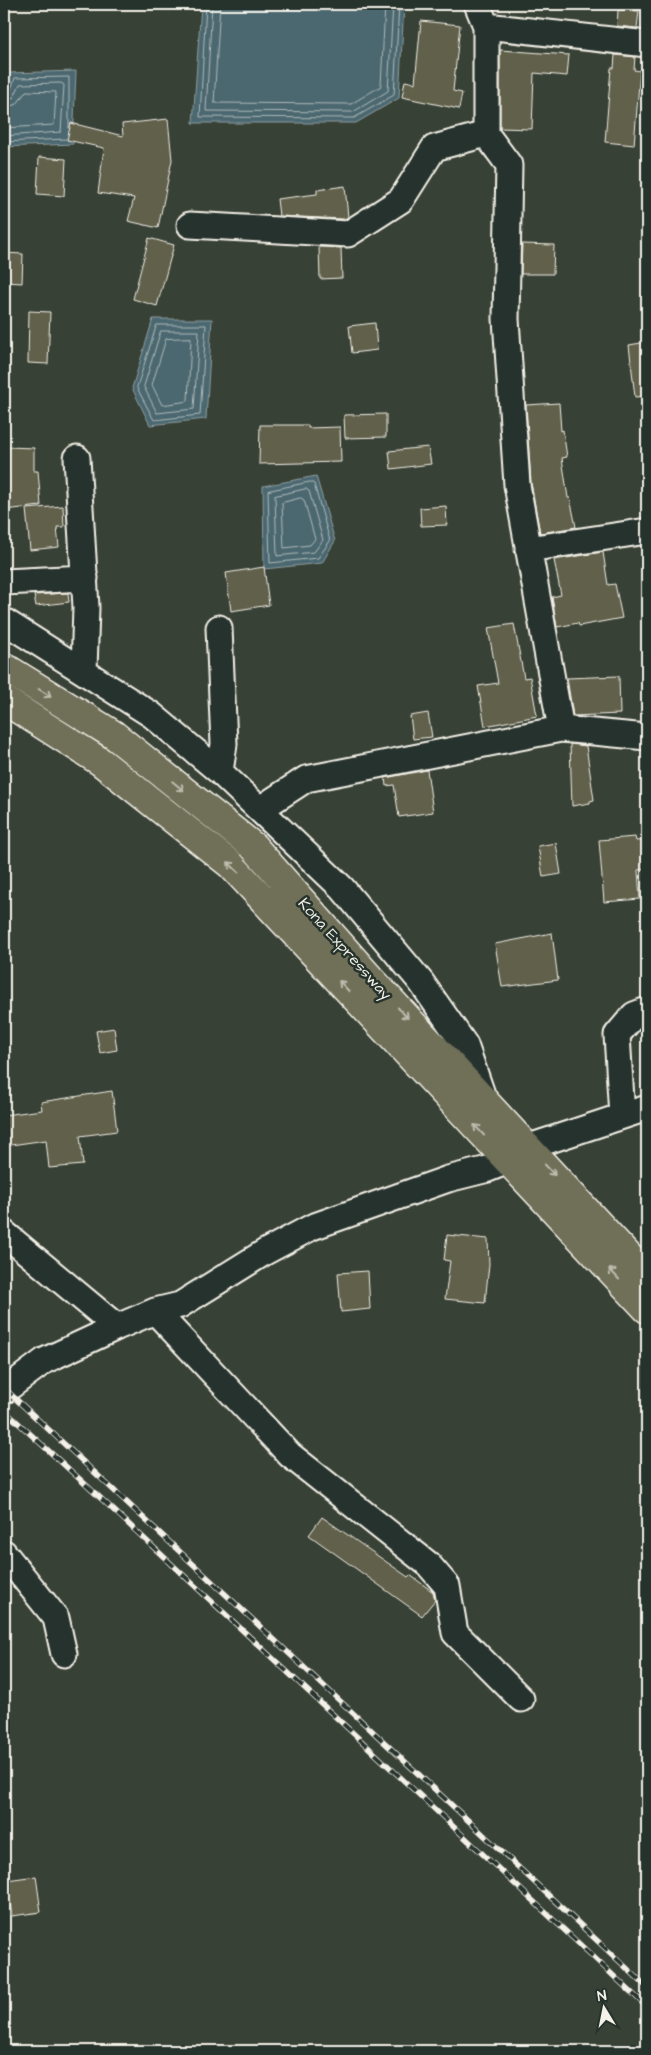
<svg xmlns="http://www.w3.org/2000/svg" width="651" height="2055" font-family="'Architects Daughter',sans-serif">
  <style>
    .water { fill: #4b6871; stroke: #8f9fa1 }
    .lines { fill: none; stroke-linecap: round; stroke-linejoin: round }
    .shore { stroke: #b0bab8; stroke-width: 1 }
    .building { fill: #61614c; stroke: #f4f1e8 }
    .street-casing { stroke: #f4f1e8; stroke-width: 29 }
    .highway-casing { stroke: #f4f1e8; stroke-width: 31 }
    .street { stroke: #26332d; stroke-width: 25 }
    .highway { stroke: #706f59; stroke-width: 28 }
    .rail-casing { stroke: #f4f1e8; stroke-width: 5.5 }
    .rail { stroke: #26332d; stroke-width: 4; stroke-dasharray: 11; stroke-linecap: butt }
    .oneway { stroke: #bfbdaf }
    .labels { text-anchor: middle; dominant-baseline: central; stroke-width: 5; stroke-linejoin: round; paint-order: stroke }
    .street-label { font-size: 16px; fill: #f4f1e8; stroke: #26332d }
  </style>
  <rect width="100%" height="100%" fill="#384136"/>
  <filter id="ink" filterUnits="userSpaceOnUse"><feTurbulence type="fractalNoise" baseFrequency=".02" numOctaves="2"/><feDisplacementMap in="SourceGraphic" scale="10" xChannelSelector="R" yChannelSelector="G"/><feConvolveMatrix kernelMatrix="1 2 1 2 8 2 1 2 1" color-interpolation-filters="sRGB"/></filter>
  <g filter="url(#ink)">
    <path class="water" d="M 201,4 L 404,4 L 399,98 L 356,123 L 193,123 Z
      M 76,71 L 73,144 L 4,147 L 4,102 L 9,73 Z
      M 153,319 L 212,319 L 206,419 L 150,425 L 132,388 Z
      M 316,476 L 335,541 L 322,563 L 264,569 L 263,486 Z"/>
    <g class="lines">
      <path class="shore" d="M 206,4 L 200,117 L 354,118 L 394,95 L 399,4
        M 212,4 L 206,111 L 353,112 L 388,91 L 393,4
        M 220,4 L 214,103 L 351,104 L 381,86 L 385,4
        M 4,95 L 10,92 L 15,78 L 69,77 L 69,128
        M 4,101 L 14,97 L 20,84 L 61,83 L 64,85 L 61,132 L 4,136
        M 4,108 L 17,104 L 26,91 L 56,92 L 54,125 L 4,128
        M 4,142 L 66,139
        M 157,325 L 206,325 L 200,415 L 154,420 L 137,388 Z
        M 161,331 L 199,331 L 194,409 L 157,413 L 144,387 Z
        M 191,338 L 188,401 L 162,405 L 152,385 L 166,339 Z
        M 311,482 L 314,484 L 330,541 L 318,558 L 270,563 L 268,491 Z
        M 306,489 L 309,491 L 323,540 L 314,552 L 277,556 L 275,496 Z
        M 301,498 L 304,500 L 315,539 L 310,545 L 284,548 L 282,503 Z"/>
    </g>
    <path class="building" d="M 618,10 L 639,11 L 637,28 L 617,26 Z
      M 421,21 L 460,25 L 453,91 L 462,93 L 459,109 L 402,97 L 405,81 L 415,83 Z
      M 500,50 L 569,55 L 567,76 L 534,73 L 532,129 L 500,128 Z
      M 615,55 L 635,57 L 634,70 L 640,71 L 634,145 L 605,142 L 611,68 L 614,68 Z
      M 168,119 L 172,160 L 158,228 L 128,221 L 134,198 L 98,193 L 104,148 L 67,140 L 71,123 L 123,136 L 122,124 Z
      M 39,157 L 66,159 L 64,196 L 37,194 Z
      M 345,186 L 348,217 L 344,219 L 279,216 L 277,199 L 317,194 L 317,190 Z
      M 149,238 L 174,245 L 157,306 L 133,299 Z
      M 522,244 L 554,245 L 553,274 L 521,274 Z
      M 319,247 L 341,248 L 342,278 L 320,279 Z
      M 4,253 L 23,254 L 22,283 L 4,282 Z
      M 29,311 L 50,312 L 48,364 L 28,363 Z
      M 375,323 L 377,350 L 352,353 L 349,326 Z
      M 647,342 L 647,396 L 635,397 L 629,345 Z
      M 559,403 L 561,431 L 563,430 L 567,457 L 562,458 L 568,498 L 570,498 L 576,527 L 540,533 L 531,483 L 526,405 Z
      M 386,414 L 386,437 L 345,438 L 344,415 Z
      M 260,425 L 308,425 L 308,428 L 340,427 L 341,462 L 259,464 Z
      M 8,447 L 34,448 L 34,471 L 38,471 L 41,506 L 4,510 L 4,474 L 8,473 Z
      M 428,447 L 431,464 L 391,469 L 389,451 Z
      M 63,506 L 64,527 L 57,527 L 59,547 L 30,550 L 26,509 Z
      M 446,506 L 447,525 L 421,526 L 420,508 Z
      M 603,552 L 608,585 L 615,584 L 622,618 L 579,626 L 578,623 L 557,627 L 552,597 L 561,595 L 554,560 Z
      M 264,567 L 269,605 L 231,611 L 226,573 Z
      M 68,593 L 69,602 L 36,606 L 34,595 Z
      M 514,624 L 524,678 L 530,677 L 537,716 L 485,726 L 478,686 L 498,683 L 488,628 Z
      M 619,676 L 620,714 L 573,716 L 567,678 Z
      M 428,713 L 432,737 L 413,739 L 410,716 Z
      M 570,744 L 586,746 L 594,800 L 590,801 L 590,803 L 572,806 Z
      M 427,770 L 433,812 L 399,817 L 394,785 L 386,786 L 385,778 Z
      M 635,837 L 636,841 L 647,840 L 647,869 L 638,870 L 640,899 L 604,902 L 599,840 Z
      M 556,843 L 561,874 L 543,877 L 538,846 Z
      M 552,933 L 558,980 L 502,987 L 495,944 Z
      M 114,1028 L 117,1050 L 100,1053 L 96,1031 Z
      M 112,1091 L 117,1131 L 80,1136 L 83,1165 L 49,1168 L 46,1140 L 4,1146 L 4,1115 L 42,1110 L 41,1102 Z
      M 447,1235 L 488,1239 L 489,1264 L 485,1303 L 445,1299 L 450,1261 L 444,1260 Z
      M 368,1271 L 370,1309 L 341,1312 L 338,1273 Z
      M 322,1517 L 408,1577 L 410,1575 L 433,1592 L 435,1600 L 422,1616 L 309,1535 Z
      M 36,1876 L 41,1912 L 12,1916 L 7,1880 Z"/>
    <g class="lines">
      <defs>
        <path id="street" d="M 477,4 L 486,26 L 647,44
          M 486,26 L 486,134 L 509,165 L 506,319 L 517,485 L 561,729
          M 190,225 L 348,234 L 401,200 L 434,148 L 486,134
          M 77,458 L 86,607 L 84,671
          M 528,549 L 647,531
          M 4,582 L 85,578
          M 4,621 L 152,715 L 220,772 L 342,888 L 421,982 L 465,1045 L 484,1100
          M 219,628 L 224,744 L 220,772
          M 260,809 L 306,779 L 561,729 L 647,737
          M 622,1116 L 617,1035 L 634,1015 L 647,1010
          M 4,1233 L 117,1327
          M 155,1311 L 290,1455 L 428,1564 L 447,1586 L 455,1633 L 521,1699
          M 4,1391 L 44,1361 L 117,1327 L 155,1311 L 180,1305 L 265,1252 L 312,1227 L 448,1179 L 488,1169 L 508,1161 L 529,1147 L 647,1108
          M 4,1553 L 56,1618 L 64,1654"/>
        <path id="highway" d="M 4,667 L 114,735 L 254,847 L 370,978 L 647,1276
          M 4,700 L 101,762 L 230,864 L 647,1309"/>
      </defs>
      <use href="#street" class="street-casing"/>
      <use href="#highway" class="highway-casing"/>
      <use href="#street" class="street"/>
      <use href="#highway" class="highway"/>
      <defs>
        <path id="rail" d="M 4,1388 L 647,1987
          M 4,1410 L 107,1504 L 647,2007"/>
      </defs>
      <use href="#rail" class="rail-casing"/>
      <use href="#rail" class="rail"/>
    </g>
    <defs><path id="oneway-shaft" d="M-6 0H5M1.5-3L5.5 0L1.5 3" fill="none" stroke-width="1.6" stroke-linecap="round" stroke-linejoin="round" transform="scale(1.25)"/></defs>
    <g class="oneway">
      <use href="#oneway-shaft" transform="translate(45 693) rotate(32)"/>
      <use href="#oneway-shaft" transform="translate(178 786) rotate(39)"/>
      <use href="#oneway-shaft" transform="translate(233 867) rotate(-136)"/>
      <use href="#oneway-shaft" transform="translate(344 986) rotate(-133)"/>
      <use href="#oneway-shaft" transform="translate(403 1013) rotate(47)"/>
      <use href="#oneway-shaft" transform="translate(479 1130) rotate(-133)"/>
      <use href="#oneway-shaft" transform="translate(550 1170) rotate(47)"/>
      <use href="#oneway-shaft" transform="translate(614 1274) rotate(-133)"/>
    </g>
  </g>
  <g class="labels">
    <g class="street-label">
      <text transform="translate(345 949) rotate(48)">Kona Expressway</text>
    </g>
  </g>
  <rect width="651" height="2055" fill="none" stroke="#26332d" stroke-width="20"/>
  <rect x="10" y="10" width="631" height="2035" fill="none" stroke="#f4f1e8" stroke-width="2" filter="url(#ink)"/>
  <g transform="translate(604 2008) rotate(350)" stroke="#26332d" stroke-width="4" paint-order="stroke">
  <path d="M0-4L9 19L0 12L-9 19Z" fill="#f4f1e8"/>
  <text y="-8" font-size="14" font-weight="bold" text-anchor="middle" fill="#f4f1e8">N</text>
  </g>
</svg>
